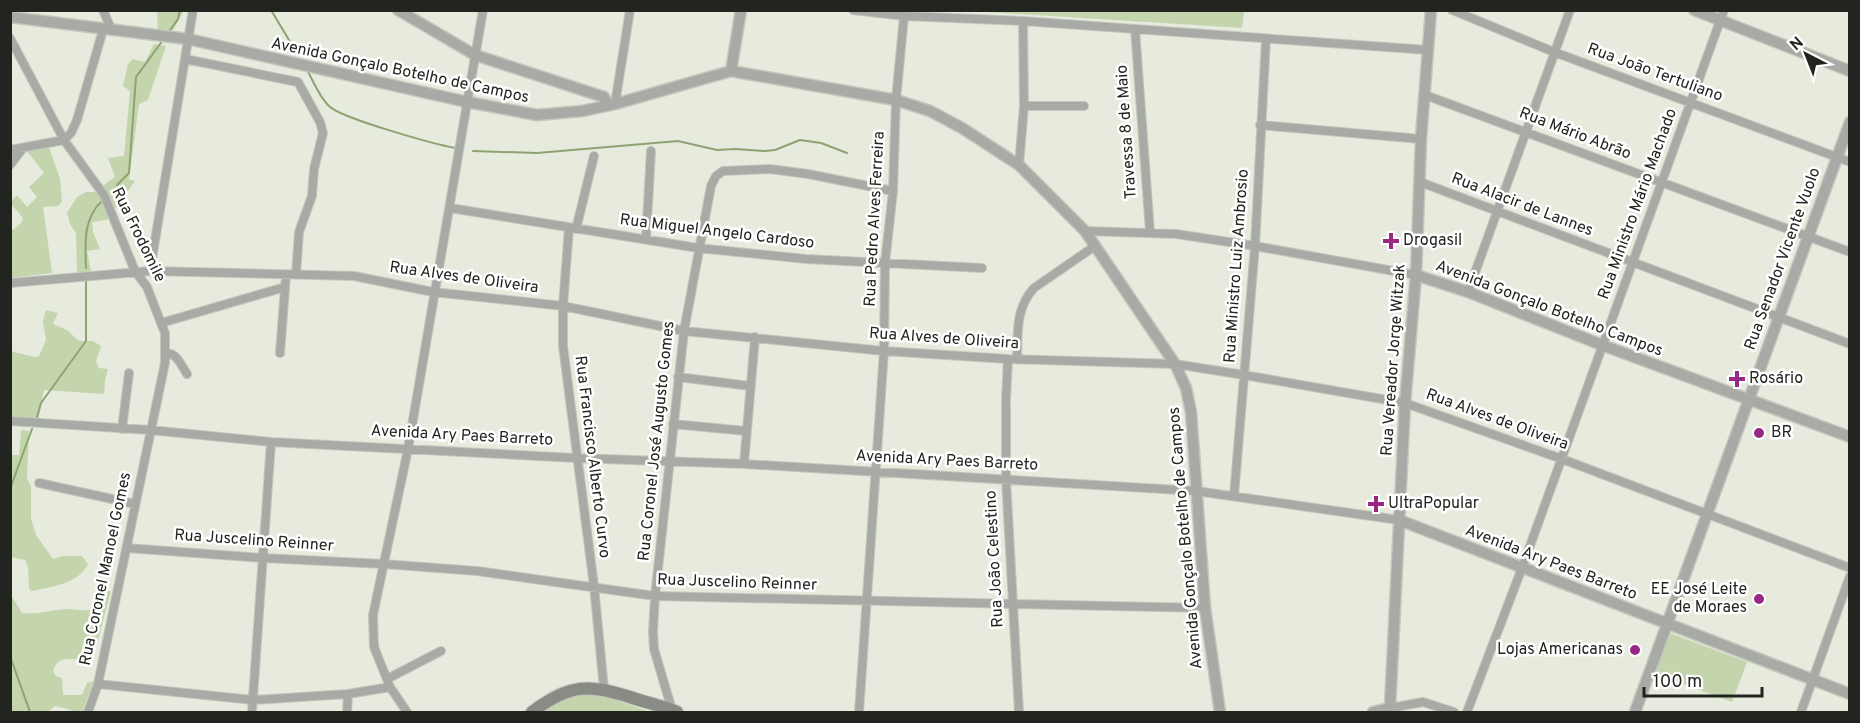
<svg xmlns="http://www.w3.org/2000/svg" width="1860" height="723" font-family="Overpass,sans-serif">
  <style>
    .green { fill: #c4d5ad }
    .lines { fill: none; stroke-linecap: round; stroke-linejoin: round }
    .stream { stroke: #8fa272; stroke-width: 2 }
    .minor-casing { stroke: #c3c7bc; stroke-width: 10 }
    .tertiary-casing { stroke: #c3c7bc; stroke-width: 13 }
    .secondary-casing { stroke: #c3c7bc; stroke-width: 14 }
    .minor { stroke: #a8aaa5; stroke-width: 8 }
    .tertiary { stroke: #a8aaa5; stroke-width: 10 }
    .secondary { stroke: #898c84; stroke-width: 12 }
    .poi-dot { fill: #992885; stroke: #fff; stroke-width: 2 }
    .labels { text-anchor: middle; dominant-baseline: central; stroke-width: 5; stroke-linejoin: round; paint-order: stroke }
    .street-label { font-size: 16px; fill: #22241f; stroke: #fff }
    .poi-label { font-size: 16px; fill: #22241f; stroke: #fff; text-anchor: start }
  </style>
  <rect width="100%" height="100%" fill="#e6ebde"/>
  <path class="green" d="M 157,11 L 183,11 L 181,16 L 171,34 L 158,32 Z
    M 972,11 L 1244,11 L 1242,28 Z
    M 154,44 L 166,46 L 148,100 L 139,104 L 129,179 L 135,181 L 107,220 L 92,222 L 93,232 L 100,249 L 87,251 L 91,271 L 77,273 L 76,233 L 70,224 L 67,213 L 77,197 L 86,192 L 94,192 L 115,177 L 108,158 L 124,156 L 130,91 L 123,86 L 128,64 L 133,59 L 145,62 Z
    M 49,147 L 60,179 L 62,201 L 58,206 L 43,207 L 52,273 L 11,278 L 10,228 L 13,230 L 21,223 L 23,218 L 11,204 L 11,201 L 17,195 L 27,207 L 37,197 L 29,187 L 44,173 L 26,150 Z
    M 46,310 L 58,313 L 53,324 L 67,330 L 79,341 L 93,341 L 101,346 L 96,361 L 99,368 L 108,369 L 105,381 L 104,394 L 44,390 L 38,421 L 11,418 L 10,351 L 34,357 L 39,356 L 46,340 L 43,321 Z
    M 21,430 L 29,431 L 27,478 L 31,487 L 31,518 L 36,535 L 53,559 L 62,556 L 82,556 L 88,564 C 79,584 50,587 32,591 L 29,589 L 28,567 L 25,560 L 11,557 L 11,455 L 19,455 Z
    M 103,591 L 111,591 L 97,644 L 84,645 L 79,659 C 66,659 57,657 53,671 L 56,676 L 62,678 L 63,695 L 82,695 L 87,683 L 94,681 L 82,712 L 70,712 L 71,710 L 55,706 L 48,712 L 12,712 L 11,595 L 22,613 C 38,615 51,610 67,609 C 76,609 83,612 92,609 Z
    M 1667,632 L 1747,662 L 1732,702 L 1651,672 Z
    M 585,693 L 602,695 L 650,712 L 540,712 L 564,698 Z"/>
  <g class="lines">
    <path class="stream" d="M 271,10 L 298,55
      M 168,33 L 178,19 L 180,10
      M 307,70 C 314,82 319,97 329,106 C 340,118 437,145 456,148
      M 473,151 L 537,153 L 678,141 L 717,150 L 735,149 L 765,151 L 775,150 L 800,140 L 821,143 L 847,153
      M 117,185 L 129,173 L 136,77 L 163,40
      M 86,268 C 85,244 83,218 102,201
      M 37,417 L 41,403 L 86,341 L 86,281
      M 10,489 L 32,429
      M 10,656 L 30,712"/>
    <defs>
      <path id="minor" d="M 103,10 L 112,31
        M 853,10 L 904,16 L 1023,21 L 1428,50
        M 1452,10 L 1554,52 L 1850,162
        M 1135,29 L 1150,232
        M 10,38 L 64,140 L 104,195 L 135,271 L 147,287 L 161,323 L 165,333 L 165,363 L 98,684 L 88,712
        M 185,59 L 298,82 L 320,122 L 323,133 L 314,169 L 312,196 L 299,232 L 296,274
        M 1425,95 L 1850,252
        M 615,104 L 630,10
        M 1024,106 L 1084,106
        M 1260,125 L 1421,139
        M 10,150 L 64,140 L 71,133 L 77,120 L 103,30
        M 10,165 L 23,148
        M 1019,165 L 1024,106 L 1023,21
        M 1420,182 L 1850,344
        M 450,208 L 698,248 L 806,259 L 982,268
        M 569,228 L 563,306 L 563,346 L 594,586 L 604,689
        M 576,229 L 594,156
        M 1085,231 L 1176,234 L 1255,246 L 1416,275
        M 646,239 L 651,151
        M 150,271 L 193,10
        M 10,283 L 150,271 L 354,276 L 433,292 L 563,306 L 684,331 L 884,351 L 1008,359 L 1175,364 L 1244,375 L 1405,403 L 1562,459 L 1850,568
        M 1468,292 L 1570,10
        M 161,323 L 285,287
        M 166,353 C 177,353 181,365 187,374
        M 280,353 L 286,275
        M 1017,359 C 1018,333 1015,309 1034,288 L 1095,246
        M 678,377 L 750,386
        M 1006,399 L 1008,359
        M 1006,403 L 1006,479 L 1019,712
        M 10,421 L 150,430 L 271,442 L 576,458 L 744,464 L 1196,491 L 1399,520
        M 673,424 L 746,431
        M 122,429 L 129,373
        M 744,464 L 755,337
        M 39,483 L 135,504
        M 1234,496 L 1255,246 L 1266,39
        M 127,548 L 263,558 L 384,564 L 477,571 L 655,596 L 1205,608
        M 387,679 L 441,651
        M 98,684 L 253,700 L 348,694 L 390,687
        M 672,710 L 654,649 L 653,632 L 655,596 L 684,331 L 711,186 L 716,176 L 723,171 L 770,169 L 808,174 L 893,191
        M 252,712 L 271,442
        M 347,712 L 348,694
        M 407,712 L 390,687 L 374,647 L 373,615 L 408,449 L 483,10
        M 859,712 L 884,351 L 885,263 L 893,191 L 896,100 L 904,16
        M 1392,712 L 1390,708 L 1423,702 L 1454,712
        M 1467,712 L 1522,568 L 1724,10
        M 1801,712 L 1850,576"/>
      <path id="tertiary" d="M 398,10 L 475,55 L 604,97 L 608,105
        M 1694,10 L 1850,71
        M 10,17 L 188,39 L 467,102 L 537,115 L 582,111 L 615,104 L 731,71 L 896,100 L 930,111 L 962,128 L 1019,165 L 1085,231 L 1175,364 L 1186,388 L 1191,412 L 1205,608 L 1220,712
        M 731,71 L 741,10
        M 1416,275 L 1468,292 L 1602,345 L 1850,437
        M 1399,520 L 1850,694
        M 1373,712 L 1390,708 L 1405,403 L 1416,275 L 1421,139 L 1431,10
        M 1635,712 L 1850,122"/>
      <path id="secondary" d="M 532,712 C 571,683 588,684 633,698 C 647,703 663,706 677,712"/>
    </defs>
    <use href="#minor" class="minor-casing"/>
    <use href="#tertiary" class="tertiary-casing"/>
    <use href="#secondary" class="secondary-casing"/>
    <use href="#minor" class="minor"/>
    <use href="#tertiary" class="tertiary"/>
    <use href="#secondary" class="secondary"/>
  </g>
  <g class="poi-dot">
    <path d="M1388 232h6v6h6v6h-6v6h-6v-6h-6v-6h6z"/>
    <path d="M1734 370h6v6h6v6h-6v6h-6v-6h-6v-6h6z"/>
    <circle cx="1759" cy="433" r="6"/>
    <path d="M1373 495h6v6h6v6h-6v6h-6v-6h-6v-6h6z"/>
    <circle cx="1759" cy="599" r="6"/>
    <circle cx="1635" cy="650" r="6"/>
  </g>
  <g class="labels">
    <g class="street-label">
      <text transform="translate(400 71) rotate(12)">Avenida Gonçalo Botelho de Campos</text>
      <text transform="translate(1655 73) rotate(20)">Rua João Tertuliano</text>
      <text transform="translate(1127 132) rotate(-94)">Travessa 8 de Maio</text>
      <text transform="translate(1575 134) rotate(21)">Rua Mário Abrão</text>
      <text transform="translate(1638 204) rotate(-70)">Rua Ministro Mário Machado</text>
      <text transform="translate(1522 205) rotate(21)">Rua Alacir de Lannes</text>
      <text transform="translate(875 219) rotate(-87)">Rua Pedro Alves Ferreira</text>
      <text transform="translate(717 232) rotate(7)">Rua Miguel Angelo Cardoso</text>
      <text transform="translate(138 235) rotate(64)">Rua Frodomile</text>
      <text transform="translate(1783 259) rotate(-70)">Rua Senador Vicente Vuolo</text>
      <text transform="translate(1237 266) rotate(-86)">Rua Ministro Luiz Ambrosio</text>
      <text transform="translate(464 278) rotate(8)">Rua Alves de Oliveira</text>
      <text transform="translate(1549 309) rotate(21)">Avenida Gonçalo Botelho Campos</text>
      <text transform="translate(944 339) rotate(4)">Rua Alves de Oliveira</text>
      <text transform="translate(1394 360) rotate(-86)">Rua Vereador Jorge Witzak</text>
      <text transform="translate(1497 420) rotate(20)">Rua Alves de Oliveira</text>
      <text transform="translate(462 436) rotate(3)">Avenida Ary Paes Barreto</text>
      <text transform="translate(657 441) rotate(-84)">Rua Coronel José Augusto Gomes</text>
      <text transform="translate(592 457) rotate(83)">Rua Francisco Alberto Curvo</text>
      <text transform="translate(947 461) rotate(3)">Avenida Ary Paes Barreto</text>
      <text transform="translate(1186 538) rotate(-95)">Avenida Gonçalo Botelho de Campos</text>
      <text transform="translate(254 541) rotate(4)">Rua Juscelino Reinner</text>
      <text transform="translate(995 559) rotate(-93)">Rua João Celestino</text>
      <text transform="translate(1551 563) rotate(21)">Avenida Ary Paes Barreto</text>
      <text transform="translate(106 569) rotate(-78)">Rua Coronel Manoel Gomes</text>
      <text transform="translate(737 583) rotate(2)">Rua Juscelino Reinner</text>
    </g>
    <g class="poi-label">
      <text x="1403" y="241">Drogasil</text>
      <text x="1749" y="379">Rosário</text>
      <text x="1771" y="433">BR</text>
      <text x="1388" y="504">UltraPopular</text>
      <text x="1747" y="590" text-anchor="end">EE José Leite<tspan x="1747" dy="18">de Moraes</tspan></text>
      <text x="1623" y="650" text-anchor="end">Lojas Americanas</text>
    </g>
  </g>
  <rect width="1860" height="723" fill="none" stroke="#22241f" stroke-width="24"/>
  <g transform="translate(1806 54) rotate(318)" stroke="#ffffff" stroke-width="4.5" paint-order="stroke">
  <path d="M0-4.5L10 22L0 15L-10 22Z" fill="#22241f"/>
  <text y="-9" font-size="16" font-weight="bold" text-anchor="middle" fill="#22241f">N</text>
  </g>
  <path d="M1644 687v9h118v-9" fill="none" stroke="#22241f" stroke-width="3"/>
  <text x="1653" y="687" font-size="18" fill="#22241f" stroke="#ffffff" stroke-width="4.5" paint-order="stroke">100 m</text>
</svg>
